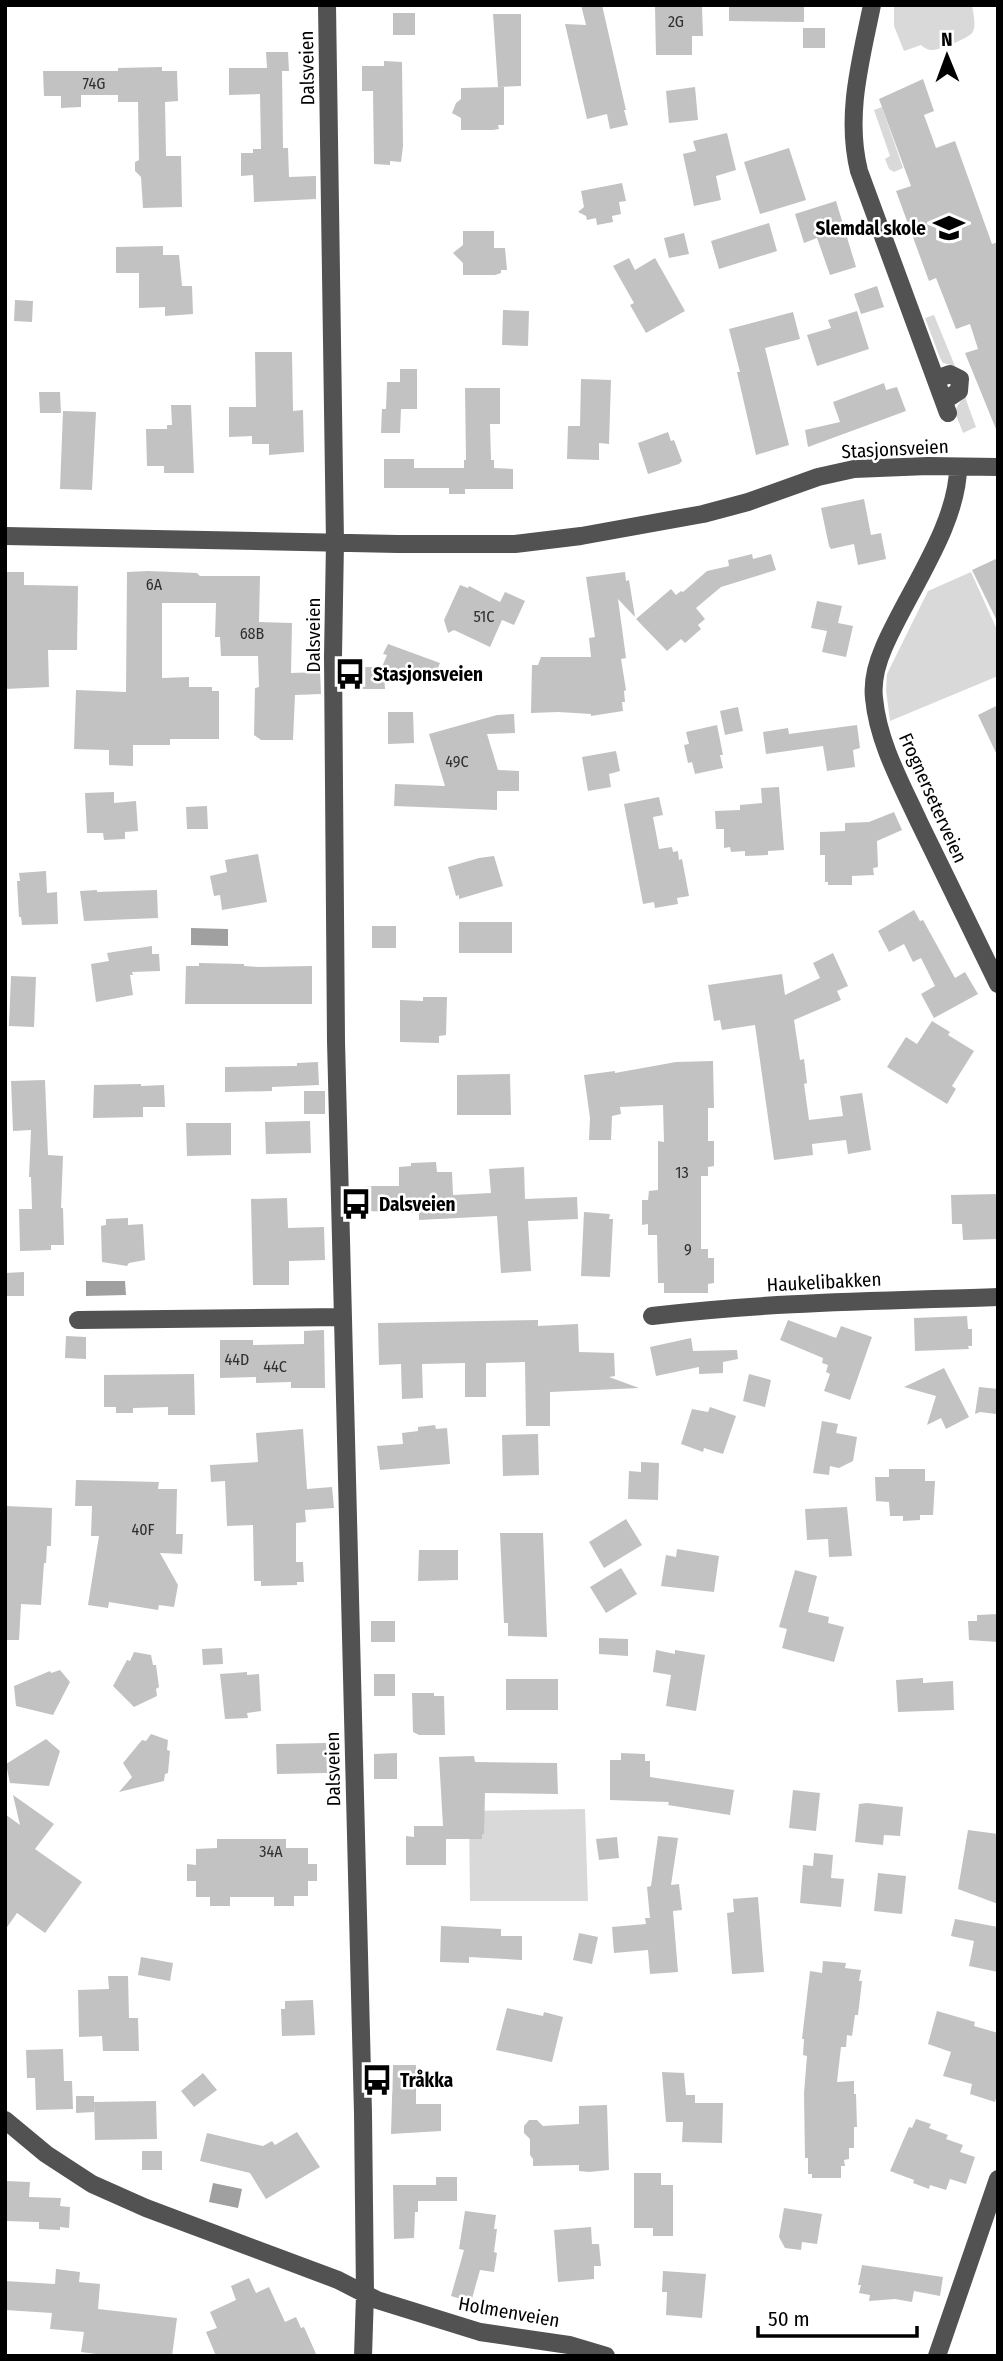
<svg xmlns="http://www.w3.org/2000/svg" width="1003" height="2361" font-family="'Fira Sans Condensed',sans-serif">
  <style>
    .green { fill: #d9d9d9 }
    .water { fill: #a0a0a0 }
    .building { fill: #c2c2c2 }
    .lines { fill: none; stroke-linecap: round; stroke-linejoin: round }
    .minor { stroke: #525252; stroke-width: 18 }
    .labels { text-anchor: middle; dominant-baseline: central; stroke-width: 5; stroke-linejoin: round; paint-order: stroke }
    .number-label { font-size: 16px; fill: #303030 }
    .street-label { font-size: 19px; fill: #000; stroke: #fff }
    .poi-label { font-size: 19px; font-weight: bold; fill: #000; stroke: #fff; text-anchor: start }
  </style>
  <rect width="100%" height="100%" fill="#fff"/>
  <path class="green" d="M 894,5 L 972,5 C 973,13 977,26 972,33 C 969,38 937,51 931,50 C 928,50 923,47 921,45 L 904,51 L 894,26 Z
    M 882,107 L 903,168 L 894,172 L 889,169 L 885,159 L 890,156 L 874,110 Z
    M 934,315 L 955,366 L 943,363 L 940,358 L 925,318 Z
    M 965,397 L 976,427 L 963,433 C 957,415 950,411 965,397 Z
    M 971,572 L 998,632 L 998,676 L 890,721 L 886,690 L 887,674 L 928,591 Z
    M 585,1809 L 588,1901 L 470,1901 L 469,1811 Z"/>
  <path class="water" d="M 191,928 L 228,929 L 228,946 L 191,945 Z
    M 86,1281 L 125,1281 L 126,1295 L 86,1296 Z
    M 213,2183 L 242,2189 L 238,2208 L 209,2202 Z"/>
  <path class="building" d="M 581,5 L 602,5 L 626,110 L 624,110 L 628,125 L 610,129 L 607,114 L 587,119 L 565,24 L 586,25 Z
    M 729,5 L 804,5 L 804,22 L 729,21 Z
    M 655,7 L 702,7 L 703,36 L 692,36 L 692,55 L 656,55 Z
    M 393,13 L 415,13 L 415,35 L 393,35 Z
    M 493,14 L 521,14 L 521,86 L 498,87 Z
    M 803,28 L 825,28 L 825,48 L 803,48 Z
    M 266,52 L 288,52 L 289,71 L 282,71 L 283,148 L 288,148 L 289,177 L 316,176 L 316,199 L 254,202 L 253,175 L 241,176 L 241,153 L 253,153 L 253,149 L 261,149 L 260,94 L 229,95 L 229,68 L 267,68 Z
    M 384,61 L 402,62 L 403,146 L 401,162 L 390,161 L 390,165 L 374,164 L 373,91 L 362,91 L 362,66 L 384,66 Z
    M 162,67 L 162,71 L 177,71 L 178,101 L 165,102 L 166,156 L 181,156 L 182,207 L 143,208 L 141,177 L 135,171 L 135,162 L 139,160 L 138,102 L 118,102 L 118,95 L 81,95 L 81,107 L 61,108 L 61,96 L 44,96 L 43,71 L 118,71 L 118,68 Z
    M 923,79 L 934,111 L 924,115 L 936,148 L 955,141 L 992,244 L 998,242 L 998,434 L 965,353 L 978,349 L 970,324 L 956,329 L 936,278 L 929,281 L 896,191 L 911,186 L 879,99 Z
    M 504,87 L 504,125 L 498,125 L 499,129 L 493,130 L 461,130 L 461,118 L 452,113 L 456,103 L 461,99 L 461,88 Z
    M 695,87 L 698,120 L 669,123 L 666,91 Z
    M 727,133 L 736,170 L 716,176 L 721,200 L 694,206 L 683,154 L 696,151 L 693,141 Z
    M 789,148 L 806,200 L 760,214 L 744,162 Z
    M 622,183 L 626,201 L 619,202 L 621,214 L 612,216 L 613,222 L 597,225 L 596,218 L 587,220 L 586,216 L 578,212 L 584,207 L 581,191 Z
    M 836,201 L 856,267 L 830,275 L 817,238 L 804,243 L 795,214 Z
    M 769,223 L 777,251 L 719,269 L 711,241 Z
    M 463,231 L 494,231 L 494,248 L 505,248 L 507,270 L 501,270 L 501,273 L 495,275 L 463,275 L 463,263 L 453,253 L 463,245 Z
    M 684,233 L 689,254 L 669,258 L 664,238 Z
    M 163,246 L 163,255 L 179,255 L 182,286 L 192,286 L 193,314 L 165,316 L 165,307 L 139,308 L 139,273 L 116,273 L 116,247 Z
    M 629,258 L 635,270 L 655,258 L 685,311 L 646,333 L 630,305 L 634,303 L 613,266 Z
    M 877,286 L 884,307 L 861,314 L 854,294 Z
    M 15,300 L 33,301 L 32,322 L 14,321 Z
    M 503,310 L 529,311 L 528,346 L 502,345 Z
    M 857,311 L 869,349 L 817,366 L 807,335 L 831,328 L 828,320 Z
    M 793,312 L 800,339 L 765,348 L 789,445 L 756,455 L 737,372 L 740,372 L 729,329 Z
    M 255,352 L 292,352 L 293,411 L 303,410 L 304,452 L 269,455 L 269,444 L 252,444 L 252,436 L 229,437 L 229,407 L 256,407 Z
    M 400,369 L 417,369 L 417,409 L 401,409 L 400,433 L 381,433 L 382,409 L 386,409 L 387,382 L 400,382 Z
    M 581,379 L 611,380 L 609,444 L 599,443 L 599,460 L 567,459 L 568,426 L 580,426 Z
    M 884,383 L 886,390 L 897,387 L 906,411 L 808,447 L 805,430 L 840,422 L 833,402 Z
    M 465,388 L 500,388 L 500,424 L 490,424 L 491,460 L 494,460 L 494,468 L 513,469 L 513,489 L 465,489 L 465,494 L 449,494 L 449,488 L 384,488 L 384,459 L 414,459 L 414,468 L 464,468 L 464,460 L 466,460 Z
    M 39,392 L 60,392 L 61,413 L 40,413 Z
    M 171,405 L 191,405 L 194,473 L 164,473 L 164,466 L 147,466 L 146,429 L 167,429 L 167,425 L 172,425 Z
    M 63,411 L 96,412 L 92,490 L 60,489 Z
    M 668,432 L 671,441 L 674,440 L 682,461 L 679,464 L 648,474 L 638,443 Z
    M 864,499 L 871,535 L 881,533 L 886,559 L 858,565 L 854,544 L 831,549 L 829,546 L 821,508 Z
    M 752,554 L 753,559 L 771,554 L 776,570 L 721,587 L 696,608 L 705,619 L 698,625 L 701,629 L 685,643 L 681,639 L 667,651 L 636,619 L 671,589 L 676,595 L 681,591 L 683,592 L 707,571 L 729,566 L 728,560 Z
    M 998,558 L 998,623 L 972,570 Z
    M 148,571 L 197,573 L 200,576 L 260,576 L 259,622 L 292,623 L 291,673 L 320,672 L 321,694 L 295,695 L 293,740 L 261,740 L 254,735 L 255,688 L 259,687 L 258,656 L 221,656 L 220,637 L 215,637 L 216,603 L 162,603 L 162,678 L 189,677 L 189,687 L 212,687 L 212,691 L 219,691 L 219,739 L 170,739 L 170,745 L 133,745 L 133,766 L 109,765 L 109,750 L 74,749 L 76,690 L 126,692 L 127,572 Z
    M 5,572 L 24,572 L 24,585 L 78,586 L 77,650 L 48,650 L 49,687 L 5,689 Z
    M 625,572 L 626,581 L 629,580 L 635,617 L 618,599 L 626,658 L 621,659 L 626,690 L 624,691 L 625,702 L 622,702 L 623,711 L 591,716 L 591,714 L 558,712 L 531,713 L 532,665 L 538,665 L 541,657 L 591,657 L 589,638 L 595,637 L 586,577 Z
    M 460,585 L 468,588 L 469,586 L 500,602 L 505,592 L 525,601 L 514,625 L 502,620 L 490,647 L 454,630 L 448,633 L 444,620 Z
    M 817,601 L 842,606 L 838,623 L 853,626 L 846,657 L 822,652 L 827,631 L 811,628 Z
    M 388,644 L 440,663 L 433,680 L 426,676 L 425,679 L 413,675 L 413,677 L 408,675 L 407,679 L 400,676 L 399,679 L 384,673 L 385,689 L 361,689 L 360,667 L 382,667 L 387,655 L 383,654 Z
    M 998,705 L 998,757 L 978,715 Z
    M 738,707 L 743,731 L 725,735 L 720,711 Z
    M 388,712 L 413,712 L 414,743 L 388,744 Z
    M 514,714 L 515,733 L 487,734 L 498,770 L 519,771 L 519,791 L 497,791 L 497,810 L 394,806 L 395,784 L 445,786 L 429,734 L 497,715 Z
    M 717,725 L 723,755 L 720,755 L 723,768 L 695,774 L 692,762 L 688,763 L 684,745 L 689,744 L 686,732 Z
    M 857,725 L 860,748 L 853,750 L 855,767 L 827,771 L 823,746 L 766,754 L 763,732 L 788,728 L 789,734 Z
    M 616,751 L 620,771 L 609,774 L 611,787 L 588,791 L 582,757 Z
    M 779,787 L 784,850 L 768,851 L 768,855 L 745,856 L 745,851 L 731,852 L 730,847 L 724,848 L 724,829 L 716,829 L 715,811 L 740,810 L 740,805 L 762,803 L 761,788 Z
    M 114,792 L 114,803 L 136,801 L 138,831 L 125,832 L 125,839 L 104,840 L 103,833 L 87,833 L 85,793 Z
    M 659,797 L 663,815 L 653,817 L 659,849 L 672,847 L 673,852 L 678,851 L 679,860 L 682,859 L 689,896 L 677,898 L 678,904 L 655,908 L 654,902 L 643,904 L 624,804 Z
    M 207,806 L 208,829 L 187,829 L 186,807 Z
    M 894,812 L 902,830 L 877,841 L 878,867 L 873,868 L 874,875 L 852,876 L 852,885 L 828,885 L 828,882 L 825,882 L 825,855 L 820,855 L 820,832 L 845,831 L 845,823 L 869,822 Z
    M 258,854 L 267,902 L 222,910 L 220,895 L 214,896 L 210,876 L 227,872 L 225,860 Z
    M 494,856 L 503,886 L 459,899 L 459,895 L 456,896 L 448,867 L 479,858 Z
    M 46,871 L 47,893 L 57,892 L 58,924 L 22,925 L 21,917 L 19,917 L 17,881 L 20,881 L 19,873 Z
    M 97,890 L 97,892 L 157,890 L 158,918 L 84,921 L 80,891 Z
    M 914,910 L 920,921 L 923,920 L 955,978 L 965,972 L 978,994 L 934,1018 L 921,994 L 935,986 L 921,958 L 913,962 L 904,944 L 889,952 L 878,931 Z
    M 459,922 L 512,922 L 512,953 L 459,953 Z
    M 372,926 L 396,926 L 396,948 L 372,948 Z
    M 152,946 L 152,954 L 159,954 L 160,971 L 132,972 L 133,975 L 130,975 L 133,995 L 96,1002 L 91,964 L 109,961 L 107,953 Z
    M 833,953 L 848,986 L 837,991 L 841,1000 L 794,1020 L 800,1060 L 804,1059 L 807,1083 L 804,1084 L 809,1120 L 843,1116 L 840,1096 L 862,1093 L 871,1150 L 848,1154 L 846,1140 L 812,1144 L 813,1155 L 774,1160 L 755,1025 L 722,1030 L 720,1020 L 714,1021 L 708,985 L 782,974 L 785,995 L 820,978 L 813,963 Z
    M 199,963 L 244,964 L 244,966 L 258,967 L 312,966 L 312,1004 L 185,1004 L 186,966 L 199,966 Z
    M 11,976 L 36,977 L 34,1027 L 9,1026 Z
    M 423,997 L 447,997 L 446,1035 L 439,1036 L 439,1043 L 400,1042 L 400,1000 L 423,1001 Z
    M 932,1021 L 950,1032 L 948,1035 L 974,1051 L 952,1086 L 956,1089 L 947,1104 L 887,1067 L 906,1037 L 917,1044 Z
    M 713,1061 L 714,1108 L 708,1108 L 708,1141 L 714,1141 L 714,1166 L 708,1167 L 708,1176 L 701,1176 L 701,1249 L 708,1249 L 708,1258 L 714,1258 L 714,1283 L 708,1284 L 708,1293 L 664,1293 L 664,1283 L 658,1283 L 657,1235 L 648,1235 L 648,1224 L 642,1225 L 642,1200 L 648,1200 L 649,1191 L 658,1190 L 658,1141 L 664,1142 L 663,1105 L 620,1107 L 621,1114 L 612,1116 L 611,1140 L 589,1140 L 590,1118 L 584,1075 L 615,1071 L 615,1073 L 676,1062 Z
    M 318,1062 L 319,1085 L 272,1087 L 272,1091 L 225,1092 L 225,1067 L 297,1066 L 297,1063 Z
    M 510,1074 L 511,1115 L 457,1115 L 457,1075 Z
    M 45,1080 L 48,1155 L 63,1156 L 61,1208 L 63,1208 L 64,1245 L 51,1245 L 51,1250 L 20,1251 L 19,1209 L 32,1209 L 31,1177 L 29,1177 L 31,1130 L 13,1131 L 11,1081 Z
    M 141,1084 L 141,1086 L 164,1085 L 165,1107 L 143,1107 L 143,1117 L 93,1118 L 94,1085 Z
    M 304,1091 L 325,1091 L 325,1114 L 304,1114 Z
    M 310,1121 L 311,1153 L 266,1154 L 265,1122 Z
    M 186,1123 L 231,1123 L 231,1155 L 187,1156 Z
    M 436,1162 L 437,1172 L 452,1172 L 453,1195 L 491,1193 L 489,1169 L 524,1167 L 525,1199 L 577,1197 L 578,1219 L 528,1221 L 531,1271 L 501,1273 L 497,1216 L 419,1220 L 419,1213 L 366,1211 L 366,1186 L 399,1186 L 399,1167 L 411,1166 L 411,1163 Z
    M 998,1194 L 997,1239 L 963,1240 L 962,1224 L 952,1224 L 951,1195 Z
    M 287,1198 L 288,1228 L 324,1227 L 325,1260 L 289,1261 L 289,1285 L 253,1285 L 251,1199 Z
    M 584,1212 L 610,1214 L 609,1219 L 613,1219 L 610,1277 L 581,1276 Z
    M 128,1218 L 128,1225 L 143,1224 L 145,1260 L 129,1263 L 127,1266 L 102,1262 L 101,1226 L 106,1225 L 106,1219 Z
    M 24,1272 L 24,1296 L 5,1296 L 5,1273 Z
    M 967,1316 L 968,1329 L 972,1329 L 972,1346 L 968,1346 L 969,1349 L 915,1351 L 914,1318 Z
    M 538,1320 L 538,1326 L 578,1324 L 579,1352 L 614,1353 L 615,1376 L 609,1377 L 639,1388 L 550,1392 L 550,1426 L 526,1426 L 525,1362 L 486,1363 L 486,1397 L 465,1397 L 465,1363 L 422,1364 L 423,1398 L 402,1399 L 401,1364 L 379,1365 L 378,1323 Z
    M 788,1320 L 836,1338 L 841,1326 L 872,1337 L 850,1400 L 824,1391 L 830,1374 L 826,1372 L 828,1365 L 822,1363 L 823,1358 L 780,1340 Z
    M 324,1330 L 325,1388 L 291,1388 L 291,1382 L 256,1383 L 256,1377 L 220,1378 L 220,1340 L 253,1340 L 253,1345 L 304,1344 L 304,1331 Z
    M 66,1336 L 86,1337 L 86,1359 L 65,1358 Z
    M 691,1338 L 693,1351 L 737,1350 L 738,1359 L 723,1362 L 723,1373 L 699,1374 L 699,1367 L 656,1376 L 650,1347 Z
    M 944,1368 L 969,1417 L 946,1429 L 941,1418 L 927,1425 L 936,1396 L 904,1387 Z
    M 194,1374 L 195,1415 L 168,1415 L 168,1407 L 133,1408 L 133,1413 L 116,1413 L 116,1407 L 104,1407 L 104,1375 Z
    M 749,1374 L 771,1380 L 765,1407 L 743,1401 Z
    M 979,1387 L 998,1389 L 996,1414 L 980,1412 L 975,1414 Z
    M 710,1407 L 736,1416 L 723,1454 L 704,1448 L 703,1452 L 681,1444 L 692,1409 L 708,1412 Z
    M 822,1421 L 838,1424 L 836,1433 L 857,1437 L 853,1461 L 839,1468 L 830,1466 L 829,1475 L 813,1473 Z
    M 435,1425 L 436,1429 L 447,1428 L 450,1464 L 380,1470 L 377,1446 L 403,1444 L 402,1433 L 418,1431 L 418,1427 Z
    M 303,1429 L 307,1489 L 332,1487 L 334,1508 L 305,1510 L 306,1522 L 296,1523 L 296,1562 L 303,1562 L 304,1582 L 297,1582 L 297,1585 L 261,1586 L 261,1581 L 254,1581 L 253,1525 L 227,1526 L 225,1481 L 211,1482 L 210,1465 L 258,1462 L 256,1433 Z
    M 538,1434 L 539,1475 L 503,1476 L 502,1435 Z
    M 641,1462 L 659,1463 L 658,1500 L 628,1499 L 629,1471 L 641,1472 Z
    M 889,1469 L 925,1469 L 925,1481 L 935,1481 L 933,1515 L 920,1515 L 920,1520 L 903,1521 L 903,1516 L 890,1516 L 889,1502 L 876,1501 L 875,1477 L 889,1477 Z
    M 76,1480 L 159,1482 L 158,1489 L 177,1489 L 176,1534 L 183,1534 L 182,1554 L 160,1553 L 178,1585 L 174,1607 L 159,1605 L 158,1610 L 109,1602 L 108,1608 L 88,1605 L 99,1536 L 91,1536 L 92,1506 L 75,1506 Z
    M 5,1506 L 52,1508 L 51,1546 L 47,1546 L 46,1563 L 44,1563 L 41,1605 L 21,1604 L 19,1640 L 5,1640 Z
    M 847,1507 L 852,1556 L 829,1557 L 828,1539 L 807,1540 L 805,1509 Z
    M 626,1519 L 642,1545 L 604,1568 L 589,1542 Z
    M 500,1533 L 543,1533 L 547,1637 L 508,1636 L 508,1623 L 504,1623 Z
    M 677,1549 L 719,1556 L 714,1592 L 661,1586 L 666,1555 L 676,1557 Z
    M 419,1550 L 458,1550 L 458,1580 L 418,1581 Z
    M 621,1568 L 637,1594 L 606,1613 L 590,1587 Z
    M 795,1570 L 817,1576 L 808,1612 L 829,1617 L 828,1623 L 844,1627 L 834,1662 L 782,1648 L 787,1629 L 779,1627 Z
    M 998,1614 L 998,1642 L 969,1640 L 968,1621 L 977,1621 L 977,1615 Z
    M 371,1621 L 395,1621 L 395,1642 L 371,1642 Z
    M 599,1638 L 628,1639 L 628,1656 L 599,1654 Z
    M 222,1648 L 223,1664 L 203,1665 L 202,1649 Z
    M 656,1650 L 675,1654 L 675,1650 L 705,1655 L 696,1711 L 666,1706 L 671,1675 L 653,1672 Z
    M 134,1652 L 151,1655 L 153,1665 L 156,1665 L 159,1687 L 156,1689 L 157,1696 L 134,1707 L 113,1686 L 127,1660 L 130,1661 Z
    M 60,1670 L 70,1682 L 53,1715 L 16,1706 L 14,1686 L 50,1671 L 51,1673 Z
    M 247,1672 L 247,1675 L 259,1674 L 261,1711 L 247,1713 L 248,1718 L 225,1719 L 220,1674 Z
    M 374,1674 L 395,1674 L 395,1696 L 374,1696 Z
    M 923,1678 L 923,1683 L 953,1681 L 954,1710 L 898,1712 L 896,1680 Z
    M 506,1679 L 558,1679 L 558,1710 L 506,1710 Z
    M 412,1693 L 434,1693 L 434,1696 L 444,1696 L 445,1735 L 419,1735 L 413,1732 Z
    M 151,1734 L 168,1740 L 167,1750 L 170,1751 L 168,1773 L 165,1774 L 164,1781 L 119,1792 L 132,1777 L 123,1763 L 142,1740 L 146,1741 Z
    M 46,1739 L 60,1751 L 49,1786 L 10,1783 L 6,1764 Z
    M 326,1743 L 327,1773 L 277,1774 L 276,1744 Z
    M 397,1753 L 397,1779 L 374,1779 L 374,1754 Z
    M 621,1753 L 645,1754 L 645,1761 L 650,1761 L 650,1777 L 734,1790 L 730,1815 L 668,1805 L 669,1802 L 610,1800 L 610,1760 L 621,1760 Z
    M 474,1756 L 475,1762 L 557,1763 L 558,1794 L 485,1793 L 484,1834 L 482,1834 L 482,1839 L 446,1839 L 446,1865 L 406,1865 L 406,1836 L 414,1837 L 414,1826 L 443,1826 L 439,1757 Z
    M 793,1790 L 820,1793 L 816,1831 L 789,1828 Z
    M 13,1795 L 54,1824 L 35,1849 L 82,1882 L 45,1933 L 17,1913 L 5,1930 L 5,1814 L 20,1825 Z
    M 867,1803 L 903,1807 L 900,1836 L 884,1835 L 883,1845 L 855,1842 L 859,1804 Z
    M 968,1830 L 998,1834 L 998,1904 L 958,1889 Z
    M 658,1836 L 678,1838 L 671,1885 L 679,1884 L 682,1910 L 673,1911 L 678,1972 L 650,1974 L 648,1950 L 614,1953 L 612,1927 L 646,1924 L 645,1918 L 650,1918 L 647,1887 L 651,1886 Z
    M 617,1837 L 619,1858 L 599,1860 L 596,1839 Z
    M 217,1839 L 286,1839 L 286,1848 L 308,1848 L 308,1864 L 317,1864 L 317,1881 L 308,1881 L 308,1896 L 294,1896 L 294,1906 L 274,1906 L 274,1897 L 230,1897 L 230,1906 L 210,1906 L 210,1897 L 196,1897 L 196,1881 L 187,1881 L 187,1864 L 196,1865 L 196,1849 L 217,1848 Z
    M 814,1853 L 833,1855 L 831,1878 L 844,1879 L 841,1907 L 800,1903 L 803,1865 L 813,1866 Z
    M 878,1873 L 906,1876 L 902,1914 L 874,1911 Z
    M 758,1897 L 764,1972 L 732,1974 L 727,1913 L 734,1912 L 733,1899 Z
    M 955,1919 L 998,1927 L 998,1972 L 969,1966 L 974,1941 L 951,1936 Z
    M 441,1926 L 501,1929 L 501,1936 L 522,1936 L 522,1960 L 469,1957 L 469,1963 L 440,1962 Z
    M 579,1933 L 598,1937 L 592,1964 L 573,1960 Z
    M 141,1957 L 173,1963 L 170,1981 L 138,1975 Z
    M 823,1961 L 846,1963 L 845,1968 L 861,1970 L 859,1981 L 862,1981 L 858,2015 L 855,2015 L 852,2036 L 847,2035 L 846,2047 L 841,2047 L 837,2082 L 854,2081 L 854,2094 L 856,2094 L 857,2127 L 854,2127 L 854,2148 L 849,2148 L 849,2159 L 844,2160 L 845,2166 L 841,2166 L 841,2178 L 812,2178 L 812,2174 L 808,2174 L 808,2158 L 805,2158 L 804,2093 L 807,2056 L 803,2055 L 804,2039 L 802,2039 L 810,1971 L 822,1973 Z
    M 108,1976 L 128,1976 L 129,2018 L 138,2018 L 139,2051 L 103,2051 L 102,2036 L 79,2037 L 78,1990 L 109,1989 Z
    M 313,2000 L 315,2035 L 282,2036 L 281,2009 L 285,2009 L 285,2001 Z
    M 507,2008 L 543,2016 L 544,2012 L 563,2017 L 552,2062 L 496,2050 Z
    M 937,2011 L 975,2022 L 974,2026 L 998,2033 L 998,2091 L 995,2102 L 970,2094 L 972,2084 L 943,2076 L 951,2052 L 928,2044 Z
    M 63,2049 L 64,2081 L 72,2081 L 73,2109 L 36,2110 L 35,2078 L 27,2078 L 26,2050 Z
    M 393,2065 L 416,2065 L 416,2104 L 441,2104 L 441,2131 L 391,2134 Z
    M 662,2072 L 684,2073 L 686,2095 L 695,2095 L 695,2103 L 723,2103 L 722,2143 L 682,2142 L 683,2122 L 666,2122 Z
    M 203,2073 L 217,2090 L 194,2107 L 181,2091 Z
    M 76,2096 L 94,2096 L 94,2112 L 76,2113 Z
    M 156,2101 L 157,2139 L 95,2140 L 94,2102 Z
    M 607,2105 L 609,2170 L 589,2172 L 579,2171 L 579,2165 L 533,2166 L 533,2159 L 530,2155 L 530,2139 L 524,2133 L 524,2126 L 529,2120 L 537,2120 L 543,2126 L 579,2124 L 579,2106 Z
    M 916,2119 L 931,2124 L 929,2128 L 948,2135 L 946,2139 L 963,2145 L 960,2152 L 975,2157 L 966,2184 L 950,2179 L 946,2190 L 930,2185 L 929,2189 L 913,2183 L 914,2180 L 890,2171 L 909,2127 L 912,2128 Z
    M 297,2132 L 320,2167 L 266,2199 L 250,2173 L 200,2161 L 207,2133 L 263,2146 L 272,2141 L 275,2145 Z
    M 142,2151 L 162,2151 L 162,2170 L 142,2170 Z
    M 634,2173 L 661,2173 L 661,2185 L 673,2185 L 673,2236 L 653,2236 L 653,2228 L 634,2228 Z
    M 436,2177 L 457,2177 L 457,2201 L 418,2201 L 418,2212 L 415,2212 L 414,2238 L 394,2239 L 393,2185 L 436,2185 Z
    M 5,2181 L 30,2182 L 29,2197 L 61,2198 L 60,2206 L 70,2207 L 69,2228 L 60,2227 L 60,2230 L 39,2229 L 39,2222 L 5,2221 Z
    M 784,2208 L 822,2214 L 817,2244 L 802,2242 L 801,2250 L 785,2248 L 779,2237 Z
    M 465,2211 L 496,2215 L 494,2229 L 497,2229 L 494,2252 L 497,2253 L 494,2272 L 480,2270 L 471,2302 L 451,2296 L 464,2250 L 459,2249 Z
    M 591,2227 L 592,2244 L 599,2244 L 601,2266 L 594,2266 L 594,2279 L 558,2282 L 554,2230 Z
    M 862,2265 L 943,2277 L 940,2296 L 914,2291 L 912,2302 L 895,2299 L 869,2301 L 870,2295 L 859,2293 L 861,2285 L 858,2285 Z
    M 56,2269 L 80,2272 L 79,2282 L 100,2284 L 98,2309 L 177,2318 L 172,2356 L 112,2356 L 81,2352 L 84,2332 L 50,2329 L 52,2313 L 5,2310 L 5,2281 L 55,2284 Z
    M 663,2271 L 706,2274 L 702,2318 L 666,2315 L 667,2292 L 662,2292 Z
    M 249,2278 L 256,2293 L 269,2287 L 285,2322 L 296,2317 L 301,2328 L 304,2327 L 317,2356 L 216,2356 L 206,2332 L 217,2328 L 210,2312 L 236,2300 L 231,2286 Z"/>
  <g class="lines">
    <path class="minor" d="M 327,5 L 335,543 L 333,656 L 336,1041 L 363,2113 L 365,2294 L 363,2356
      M 872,5 C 861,60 845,115 859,171 L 948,413
      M 936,379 L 950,374 L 960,379 L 959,391 L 944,401
      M 958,467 C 958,525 907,593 884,647 C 877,663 872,680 874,698 C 878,742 901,783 919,822 C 945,876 972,930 998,984
      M 5,536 L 398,544 L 515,544 L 581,536 L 703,514 L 748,502 L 818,477 L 854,469 L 928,466 L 998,467
      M 652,1316 C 767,1302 882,1301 998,1297
      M 78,1320 L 343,1317
      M 5,2120 L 46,2154 L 92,2184 L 146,2208 L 338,2280 L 377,2300 L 480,2332 L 569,2345 L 606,2356
      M 937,2356 L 998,2179"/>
  </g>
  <defs>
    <symbol id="school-bare" viewBox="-9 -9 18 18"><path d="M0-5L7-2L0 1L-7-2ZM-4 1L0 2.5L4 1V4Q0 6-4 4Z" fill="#000" stroke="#fff" stroke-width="2.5" paint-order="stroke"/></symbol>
    <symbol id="bus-bare" viewBox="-9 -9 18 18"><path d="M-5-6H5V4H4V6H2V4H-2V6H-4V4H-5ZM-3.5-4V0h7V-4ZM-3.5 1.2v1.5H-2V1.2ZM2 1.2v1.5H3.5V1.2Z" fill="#000" stroke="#fff" stroke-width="2.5" paint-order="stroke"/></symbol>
  </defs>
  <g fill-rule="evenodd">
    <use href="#school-bare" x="927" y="206" width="44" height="44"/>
    <use href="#bus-bare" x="328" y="652" width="44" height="44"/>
    <use href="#bus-bare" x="334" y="1182" width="44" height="44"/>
    <use href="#bus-bare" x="355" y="2058" width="44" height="44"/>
  </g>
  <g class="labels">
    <g class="number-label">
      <text x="676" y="21">2G</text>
      <text x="94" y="83">74G</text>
      <text x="154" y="584">6A</text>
      <text x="484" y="616">51C</text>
      <text x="252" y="633">68B</text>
      <text x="457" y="761">49C</text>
      <text x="682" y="1172">13</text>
      <text x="688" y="1249">9</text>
      <text x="237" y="1359">44D</text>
      <text x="275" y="1366">44C</text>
      <text x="143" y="1529">40F</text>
      <text x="271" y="1851">34A</text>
    </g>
    <g class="street-label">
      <text transform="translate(307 68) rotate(-91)">Dalsveien</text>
      <text transform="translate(895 449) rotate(-3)">Stasjonsveien</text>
      <text transform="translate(313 635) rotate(-90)">Dalsveien</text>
      <text transform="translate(933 798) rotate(66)">Frognerseterveien</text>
      <text transform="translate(824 1282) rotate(-3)">Haukelibakken</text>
      <text transform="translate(333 1769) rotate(-91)">Dalsveien</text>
      <text transform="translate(509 2312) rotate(10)">Holmenveien</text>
    </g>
    <g class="poi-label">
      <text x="926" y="228" text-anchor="end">Slemdal skole</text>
      <text x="373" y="674">Stasjonsveien</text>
      <text x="379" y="1204">Dalsveien</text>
      <text x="400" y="2080">Tråkka</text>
    </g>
  </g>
  <rect width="1003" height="2361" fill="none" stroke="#000000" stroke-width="14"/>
  <g transform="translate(947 56) rotate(359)" stroke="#ffffff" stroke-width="5" paint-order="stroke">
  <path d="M0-5L12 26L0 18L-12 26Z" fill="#000000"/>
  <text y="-10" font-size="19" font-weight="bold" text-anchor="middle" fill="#000000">N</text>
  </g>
  <path d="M758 2326v10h159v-10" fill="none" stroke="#000000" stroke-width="3.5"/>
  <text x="768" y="2326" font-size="21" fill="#000000" stroke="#ffffff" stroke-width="5" paint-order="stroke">50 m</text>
</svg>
